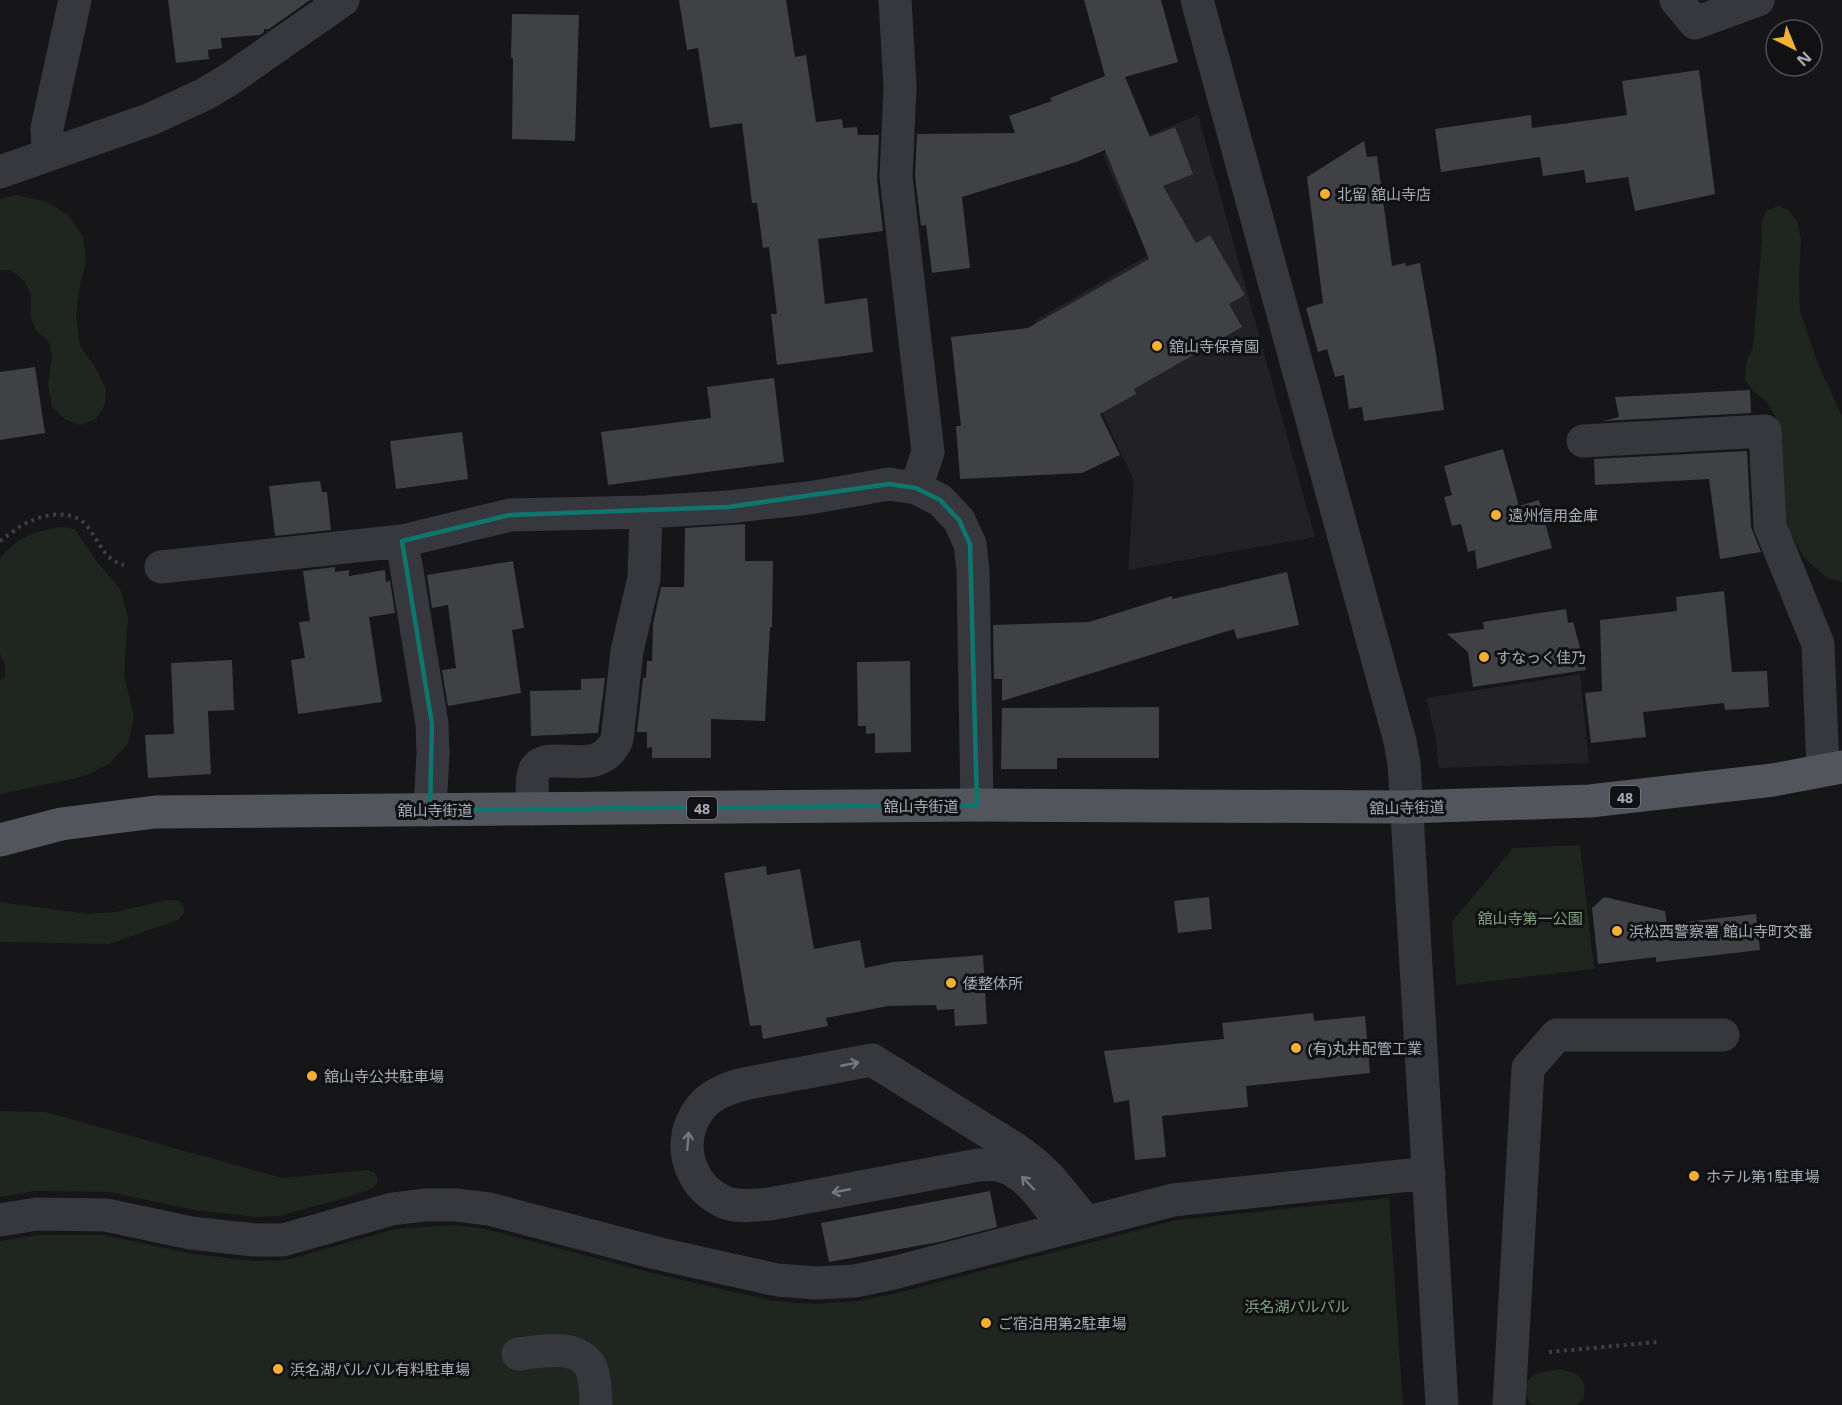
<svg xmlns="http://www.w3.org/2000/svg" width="1842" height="1405" font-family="'Noto Sans','Noto Sans JP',sans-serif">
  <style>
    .built { fill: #222225 }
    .green { fill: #1e261f }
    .building { fill: #404145 }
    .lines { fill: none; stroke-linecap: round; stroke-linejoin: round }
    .path { stroke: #3d3f44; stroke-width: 4; stroke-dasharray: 3 4.5; stroke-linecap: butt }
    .minor { stroke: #37383d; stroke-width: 33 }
    .major { stroke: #53555c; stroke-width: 33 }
    .oneway { stroke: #757881 }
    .marked { fill: none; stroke: #0f766e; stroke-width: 4.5; stroke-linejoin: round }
    .poi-dot { fill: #f2b134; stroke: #111113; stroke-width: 2 }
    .labels { text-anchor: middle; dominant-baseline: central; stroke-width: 6; stroke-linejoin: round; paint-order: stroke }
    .shield { fill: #111113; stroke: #7b7e86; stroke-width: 1.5 }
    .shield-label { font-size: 14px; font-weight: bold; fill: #a8adb8 }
    .poi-label { font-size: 15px; fill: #a8adb8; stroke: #111113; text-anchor: start }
    .street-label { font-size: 15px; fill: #a8adb8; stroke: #111113 }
    .park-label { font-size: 15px; fill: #7fa381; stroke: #111113 }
  </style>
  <rect width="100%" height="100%" fill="#161618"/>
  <path class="built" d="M 1198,115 L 1315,537 L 1128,570 L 1134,481 L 1083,372 L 1074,376 L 1034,321 L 1152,253 L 1122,201 L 1103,154 Z
    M 1580,674 L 1589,763 L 1439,768 L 1435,734 L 1426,698 Z"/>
  <path class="green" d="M 17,195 L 48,202 L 69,216 L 83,237 L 86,262 L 79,290 L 76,317 L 80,346 L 97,370 L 106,390 L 105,405 L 96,419 L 80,425 L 66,420 L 52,407 L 48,385 L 52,356 L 48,340 L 36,331 L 31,318 L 31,295 L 25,282 L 11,270 L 0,270 L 0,199 Z
    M 1778,206 L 1788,210 L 1797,221 L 1801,239 L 1799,276 L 1800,311 L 1818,364 L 1842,416 L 1842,582 L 1826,577 L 1804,558 L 1790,532 L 1783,509 L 1779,432 L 1776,418 L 1766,401 L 1754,392 L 1745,380 L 1746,363 L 1753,347 L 1762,240 L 1761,226 L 1766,211 Z
    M 63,527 L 74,529 L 78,534 L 97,562 L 120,589 L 128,617 L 124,675 L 134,717 L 128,744 L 109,764 L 85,776 L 0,794 L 0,681 L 5,676 L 5,664 L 0,654 L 0,558 C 18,537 36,530 63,527 Z
    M 1580,845 L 1594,969 L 1456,985 L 1452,922 L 1513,848 Z
    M 168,900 L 179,901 L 184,907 L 184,913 L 178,920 L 109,944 L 0,942 L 0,902 L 88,914 L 115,912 Z
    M 0,1111 L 45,1112 L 282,1178 L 368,1170 L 375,1173 L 378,1181 L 374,1187 L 365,1192 L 280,1216 L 255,1217 L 195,1210 L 109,1192 L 35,1191 L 0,1197 Z
    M 1389,1198 L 1403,1405 L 0,1405 L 0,1241 L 38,1235 L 104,1235 L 188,1253 L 252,1261 L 286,1260 L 395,1229 L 455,1225 L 485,1229 L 652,1273 L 774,1301 L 816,1304 L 858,1301 L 897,1293 L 1177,1220 Z
    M 1559,1369 C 1578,1373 1589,1378 1583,1400 L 1576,1405 L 1533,1405 C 1525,1399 1526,1391 1526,1382 L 1535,1374 Z"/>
  <path class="building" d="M 168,0 L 310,0 L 269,29 L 264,29 L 264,32 L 260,35 L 221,38 L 222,48 L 208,50 L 209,59 L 176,63 Z
    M 679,0 L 786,0 L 795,57 L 806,55 L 816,122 L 842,119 L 843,128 L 857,127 L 858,135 L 879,135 L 877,179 L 883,231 L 818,239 L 825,304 L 867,298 L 873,352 L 777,365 L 771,314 L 777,314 L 769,247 L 763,248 L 757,203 L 752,203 L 742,123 L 710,128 L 698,48 L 687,50 Z
    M 1084,0 L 1161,0 L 1178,62 L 1125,77 L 1150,137 L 1175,127 L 1193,174 L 1163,186 L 1196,243 L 1210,235 L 1245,295 L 1229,304 L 1242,327 L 1134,389 L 1136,394 L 1100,414 L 1120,455 L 1082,473 L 960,479 L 956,426 L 961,426 L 951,337 L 1028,328 L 1149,259 L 1105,150 L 1076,162 L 962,197 L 970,268 L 932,273 L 926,225 L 921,226 L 915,176 L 917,134 L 1015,133 L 1009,116 L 1052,101 L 1050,98 L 1105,76 Z
    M 512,14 L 579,15 L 575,141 L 512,139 L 513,58 L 511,58 Z
    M 1699,70 L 1715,194 L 1635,211 L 1628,177 L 1586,183 L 1584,170 L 1543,176 L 1540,157 L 1441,172 L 1435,129 L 1531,115 L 1532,128 L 1627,115 L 1622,81 Z
    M 1364,141 L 1367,157 L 1377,156 L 1392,266 L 1405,263 L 1406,266 L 1420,263 L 1436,354 L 1444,410 L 1364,421 L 1362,407 L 1349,409 L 1344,375 L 1335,377 L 1327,349 L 1318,352 L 1306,308 L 1323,303 L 1307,177 Z
    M 35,367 L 45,433 L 0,440 L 0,372 Z
    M 774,378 L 784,462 L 608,485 L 601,432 L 711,418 L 707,387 Z
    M 1750,390 L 1751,413 L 1603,421 L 1619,417 L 1615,397 Z
    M 462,432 L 468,479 L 396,489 L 390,441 Z
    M 1503,449 L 1519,506 L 1539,500 L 1552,548 L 1477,569 L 1475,550 L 1468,552 L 1461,524 L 1452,526 L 1444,497 L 1452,495 L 1444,466 Z
    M 1747,451 L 1751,527 L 1761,552 L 1720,559 L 1709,479 L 1595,485 L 1594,459 Z
    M 320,481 L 322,492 L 327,492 L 331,530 L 275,536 L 269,486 Z
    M 745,524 L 745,561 L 773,561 L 772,627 L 770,627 L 765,721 L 711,719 L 711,758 L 652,758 L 652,747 L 647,748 L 647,732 L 637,732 L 643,678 L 646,678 L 647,661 L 652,661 L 653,624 L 661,587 L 684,587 L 685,528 Z
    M 513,561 L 524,628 L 512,630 L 521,693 L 448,706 L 442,670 L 456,668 L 448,605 L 432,608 L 427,575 Z
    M 335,567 L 335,572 L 349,570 L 349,576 L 385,570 L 386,582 L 390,581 L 395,613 L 369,617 L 382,702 L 298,714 L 291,660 L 305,658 L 299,622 L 310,621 L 303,571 Z
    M 1287,572 L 1299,625 L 1237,639 L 1234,629 L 1002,701 L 1002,679 L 994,679 L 993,625 L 1089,622 L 1172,596 L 1172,599 Z
    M 1724,591 L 1732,672 L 1767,671 L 1769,707 L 1725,710 L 1724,703 L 1643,712 L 1646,737 L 1591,743 L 1585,693 L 1602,691 L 1600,620 L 1677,611 L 1676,597 Z
    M 1566,609 L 1568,623 L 1573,622 L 1586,670 L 1473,687 L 1468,652 L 1447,634 L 1484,629 L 1483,622 Z
    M 232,660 L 234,710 L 208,711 L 211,774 L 148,778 L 145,735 L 174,734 L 171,663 Z
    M 910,661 L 911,752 L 875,753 L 875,733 L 866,734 L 866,726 L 858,726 L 857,662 Z
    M 605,678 L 598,733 L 531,736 L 530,691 L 581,690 L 581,679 Z
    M 1159,707 L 1159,758 L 1057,758 L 1057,769 L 1001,769 L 1002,708 Z
    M 766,866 L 767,875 L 800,869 L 814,949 L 860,940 L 865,968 L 893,962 L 983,955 L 987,1024 L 955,1026 L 954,1009 L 937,1010 L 936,1005 L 888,1006 L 826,1018 L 828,1026 L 763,1039 L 761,1025 L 750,1026 L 724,873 Z
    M 1209,897 L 1212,929 L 1178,933 L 1174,901 Z
    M 1604,897 L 1665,911 L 1667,924 L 1756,914 L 1760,950 L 1656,962 L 1656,957 L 1598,964 L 1592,908 Z
    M 1313,1013 L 1314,1021 L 1365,1016 L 1370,1073 L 1246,1086 L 1248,1107 L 1162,1116 L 1166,1157 L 1135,1160 L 1129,1100 L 1114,1103 L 1104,1051 L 1224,1039 L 1222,1023 Z
    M 990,1191 L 997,1227 L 939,1242 L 829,1262 L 821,1223 Z"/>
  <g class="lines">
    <path class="path" d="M 0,541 C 10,534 20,525 31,521 C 48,513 74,510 87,526 C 100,542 103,559 124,565
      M 1549,1352 L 1658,1342"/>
    <path class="minor" d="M 895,0 L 900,87 L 896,177 L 928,452 L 916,488
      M 1197,0 L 1400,741 L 1404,763 L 1442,1405
      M 1676,0 L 1695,23 L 1758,0
      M 48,155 L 47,128 L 75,0
      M 0,172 L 151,119 L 205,94 L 230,79 L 343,0
      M 1583,441 L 1765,431 L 1770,526 L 1818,644 L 1823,770
      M 402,541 L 432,724 L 433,754 L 430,810
      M 161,567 L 402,541 L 510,515 L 646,512 L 728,507 L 809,498 L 889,484 L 916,488 L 940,500 L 959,520 L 970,544 L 973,571 L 977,805
      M 533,809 C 533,799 530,776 536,768 C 550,748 600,781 617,739 L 627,651 L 644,578 L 646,512
      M 0,1220 L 37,1214 L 106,1215 L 191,1233 L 254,1240 L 283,1240 L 392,1209 L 424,1205 L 456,1205 L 489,1209 L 656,1253 L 777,1280 L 816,1283 L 855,1281 L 893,1273 L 1173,1200 L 1429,1173
      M 1065,1228 C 1048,1206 1026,1169 997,1165 C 991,1164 984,1165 978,1165 L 770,1204 C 755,1205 738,1208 724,1202 C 693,1188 679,1153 692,1122 C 696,1113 703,1103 712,1097 C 733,1083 762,1081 786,1076 C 815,1071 843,1065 872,1060 L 1014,1148 L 1033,1162 L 1050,1178 L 1086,1222
      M 518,1354 C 539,1352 573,1343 589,1364 C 596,1374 595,1393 596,1405
      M 1509,1405 L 1528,1068 L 1557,1035 L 1723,1035"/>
    <path class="major" d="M 0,840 L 61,824 L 155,812 L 977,805 L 1406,807 L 1590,801 L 1773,780 L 1842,767"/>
  </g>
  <defs><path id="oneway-shaft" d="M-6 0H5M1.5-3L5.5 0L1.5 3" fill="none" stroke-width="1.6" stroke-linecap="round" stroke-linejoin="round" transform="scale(1.5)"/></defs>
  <g class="oneway">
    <use href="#oneway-shaft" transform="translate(850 1064) rotate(-11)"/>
    <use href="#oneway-shaft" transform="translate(688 1141) rotate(-85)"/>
    <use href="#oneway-shaft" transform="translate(1028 1183) rotate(-134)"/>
    <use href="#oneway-shaft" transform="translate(841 1191) rotate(169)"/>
  </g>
  <path class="marked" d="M 889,484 L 916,488 L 940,500 L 959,520 L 970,544 L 977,805 L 430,810 L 432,724 L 402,541 L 510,515 L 728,507 Z"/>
  <g class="poi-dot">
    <circle cx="1325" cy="194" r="6"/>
    <circle cx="1157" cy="346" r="6"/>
    <circle cx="1496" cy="515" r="6"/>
    <circle cx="1484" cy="657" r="6"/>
    <circle cx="1617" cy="931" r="6"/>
    <circle cx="951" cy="983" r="6"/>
    <circle cx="1296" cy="1048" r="6"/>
    <circle cx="312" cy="1076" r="6"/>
    <circle cx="1694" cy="1176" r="6"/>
    <circle cx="986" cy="1323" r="6"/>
    <circle cx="278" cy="1369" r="6"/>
  </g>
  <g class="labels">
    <g class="shield">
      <rect x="1610" y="786" width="30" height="22" rx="4.5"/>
      <rect x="687" y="797" width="30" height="22" rx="4.5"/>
    </g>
    <g class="shield-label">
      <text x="1625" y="797">48</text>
      <text x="702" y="808">48</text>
    </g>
    <g class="poi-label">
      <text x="1337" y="194">北留 舘山寺店</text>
      <text x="1169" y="346">舘山寺保育園</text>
      <text x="1508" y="515">遠州信用金庫</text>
      <text x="1496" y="657">すなっく佳乃</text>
      <text x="1629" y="931">浜松西警察署 館山寺町交番</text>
      <text x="963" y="983">倭整体所</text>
      <text x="1308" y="1048">(有)丸井配管工業</text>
      <text x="324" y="1076">舘山寺公共駐車場</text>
      <text x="1706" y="1176">ホテル第1駐車場</text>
      <text x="998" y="1323">ご宿泊用第2駐車場</text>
      <text x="290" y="1369">浜名湖パルパル有料駐車場</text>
    </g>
    <g class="street-label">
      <text x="921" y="806">舘山寺街道</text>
      <text transform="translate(1407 807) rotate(-1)">舘山寺街道</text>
      <text x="435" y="810">舘山寺街道</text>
    </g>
    <g class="park-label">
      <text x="1530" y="918">舘山寺第一公園</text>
      <text x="1297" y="1306">浜名湖パルパル</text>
    </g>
  </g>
  <g transform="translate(1794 48) rotate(137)"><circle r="28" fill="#111113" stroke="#4d4f55" stroke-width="1.5"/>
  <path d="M0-4.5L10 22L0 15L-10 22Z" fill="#f2b134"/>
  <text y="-9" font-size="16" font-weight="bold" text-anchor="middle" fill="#a8adb8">N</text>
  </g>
</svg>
